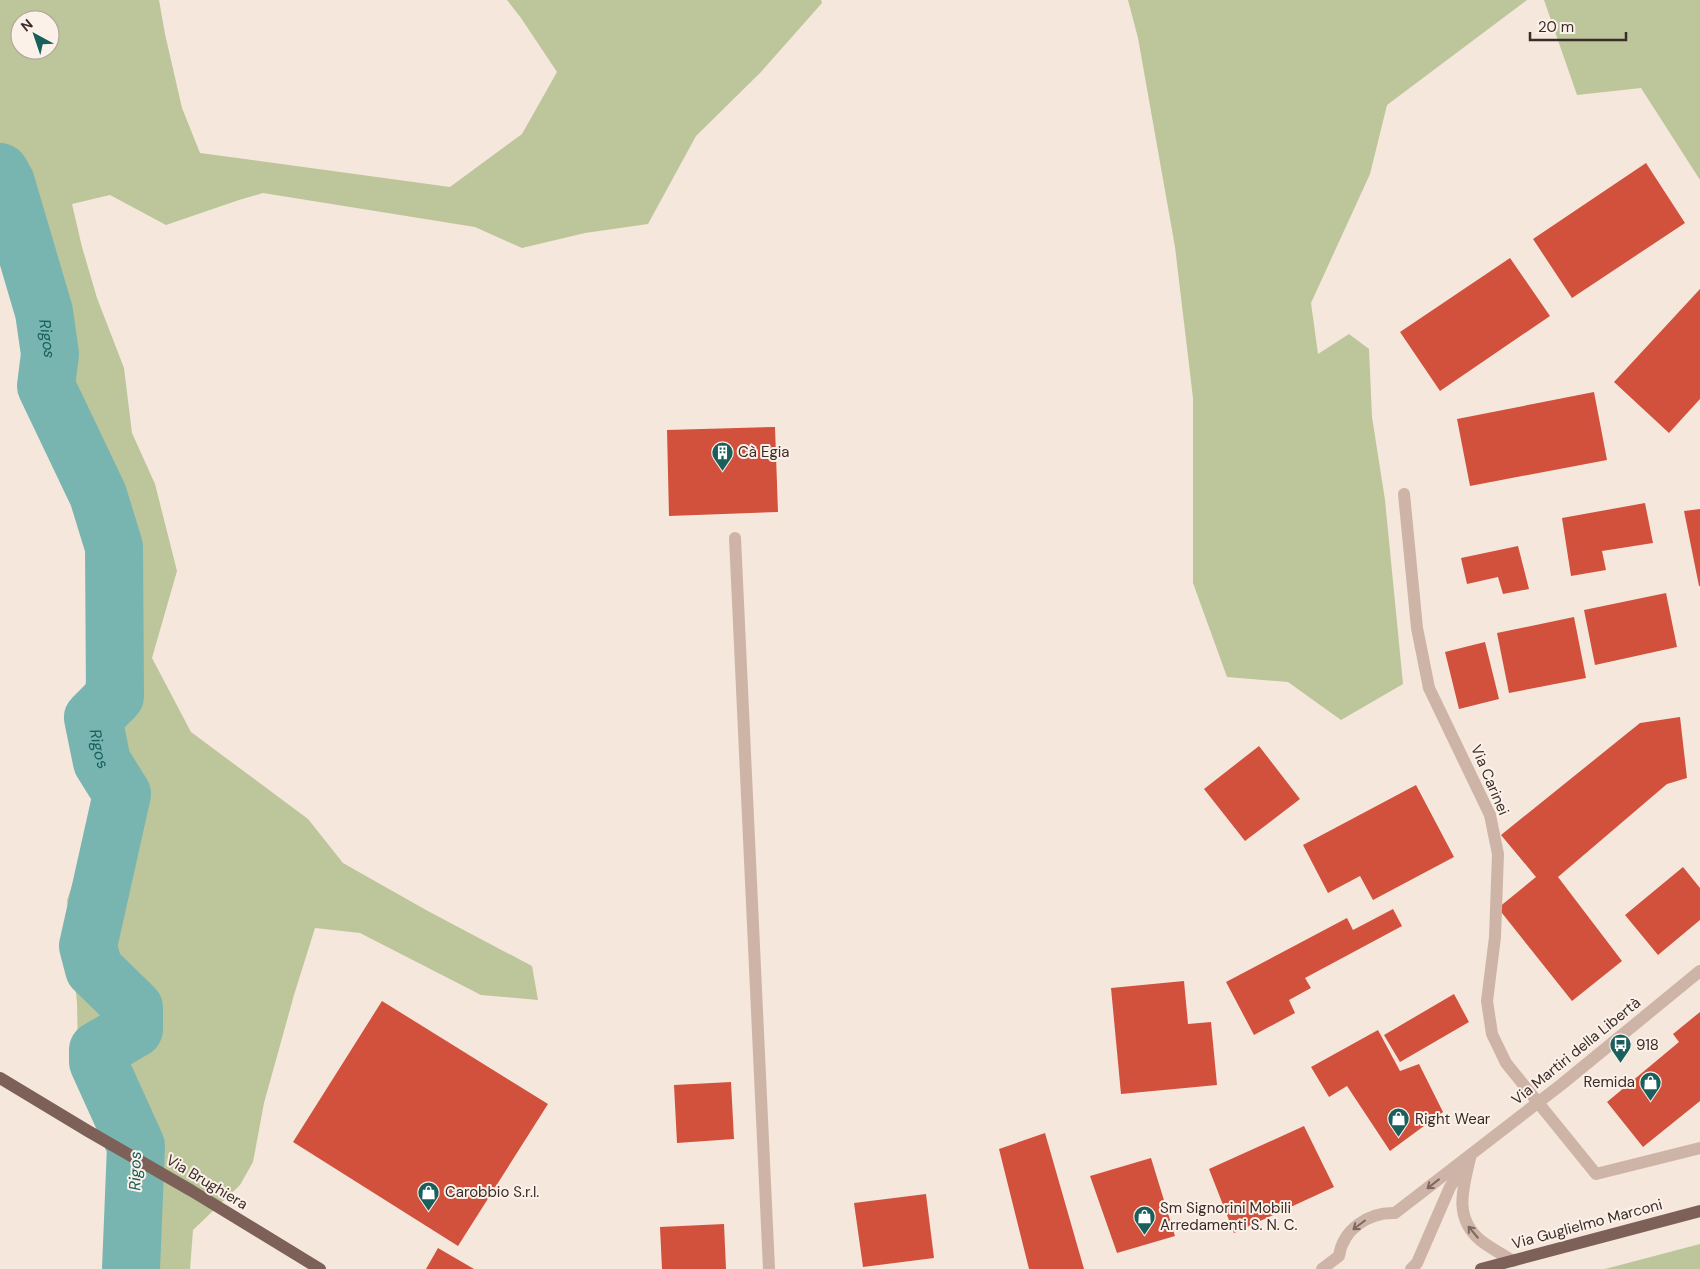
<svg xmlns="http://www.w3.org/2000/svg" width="1700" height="1269" font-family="'DM Sans',sans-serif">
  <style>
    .green { fill: #bcc69a; fill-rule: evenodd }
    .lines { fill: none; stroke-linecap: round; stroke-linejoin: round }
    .river { stroke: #78b5b1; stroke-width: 58 }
    .building { fill: #d2513d }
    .minor { stroke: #ceb4a7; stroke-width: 12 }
    .major { stroke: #7d6057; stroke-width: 12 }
    .oneway { stroke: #7d6961 }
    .labels { text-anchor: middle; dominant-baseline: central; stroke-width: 4; stroke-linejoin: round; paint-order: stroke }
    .poi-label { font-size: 15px; fill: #3a2c28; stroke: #fcf1e9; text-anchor: start }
    .street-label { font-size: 15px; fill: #3a2c28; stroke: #fcf1e9 }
    .water-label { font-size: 16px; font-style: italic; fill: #19605d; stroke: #fcf1e9 }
  </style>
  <rect width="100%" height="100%" fill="#f5e7dc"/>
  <path class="green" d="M 0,0 L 159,0 L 165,34 L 182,108 L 200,153 L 450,187 L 522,134 L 557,72 L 521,18 L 507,0 L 821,0 L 822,3 L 761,72 L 696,136 L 648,224 L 585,233 L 522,248 L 475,227 L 263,193 L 239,200 L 166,225 L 110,195 L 72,204 L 82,247 L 97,298 L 124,368 L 132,433 L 155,484 L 177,571 L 152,658 L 191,732 L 308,819 L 343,863 L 426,910 L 532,966 L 538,1000 L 481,995 L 360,933 L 315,928 L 294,995 L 264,1103 L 253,1162 L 240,1185 L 193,1230 L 190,1269 L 109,1269 L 115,1238 L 120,1161 L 78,1050 L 77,1003 L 67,900 L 86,845 L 102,792 L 71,734 L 90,668 L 95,533 L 38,410 L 22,347 L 18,282 L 0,230 ZM 20,20 L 50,20 L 50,50 L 20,50 Z
    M 1128,0 L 1527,0 L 1387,105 L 1370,174 L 1311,303 L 1318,354 L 1349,334 L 1369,349 L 1372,417 L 1385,500 L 1403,684 L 1341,720 L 1288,682 L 1227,677 L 1193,583 L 1193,398 L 1175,247 L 1138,38 Z
    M 1544,0 L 1700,0 L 1700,180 L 1641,88 L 1577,95 Z
    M 1700,1244 L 1700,1269 L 1605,1269 Z"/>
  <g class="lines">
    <path class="river" id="s1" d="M 0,172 L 6,183 L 44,312 L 50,354 L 46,386 L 98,495 L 114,547 L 115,696 L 93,718 L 102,762 L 122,794 L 88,946 L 94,969 L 134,1008 L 134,1029 L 98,1050 L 98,1062 L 136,1146 L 131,1269"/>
  </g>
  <path class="building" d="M 1646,163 L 1685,223 L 1572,298 L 1533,239 Z
    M 1510,258 L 1550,316 L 1440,391 L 1400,332 Z
    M 1700,289 L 1700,399 L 1669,433 L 1614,382 Z
    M 1594,392 L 1607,460 L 1470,486 L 1457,419 Z
    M 775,427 L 778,512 L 669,516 L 667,430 Z
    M 1645,503 L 1653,543 L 1602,551 L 1606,570 L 1571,576 L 1562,518 Z
    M 1700,509 L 1700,586 L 1699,586 L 1684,511 Z
    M 1518,546 L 1529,589 L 1503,594 L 1498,577 L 1467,584 L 1461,558 Z
    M 1666,593 L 1677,647 L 1595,665 L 1584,610 Z
    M 1574,617 L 1586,678 L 1509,693 L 1497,633 Z
    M 1485,642 L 1499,699 L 1459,709 L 1445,652 Z
    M 1680,717 L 1687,778 L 1667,784 L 1558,877 L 1622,961 L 1572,1001 L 1498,908 L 1536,877 L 1501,835 L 1640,723 Z
    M 1259,746 L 1300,799 L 1245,841 L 1204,789 Z
    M 1416,785 L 1454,857 L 1373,900 L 1360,876 L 1328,893 L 1303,845 Z
    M 1683,867 L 1700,888 L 1700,920 L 1658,955 L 1625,915 Z
    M 1393,909 L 1402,926 L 1305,978 L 1311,988 L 1289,1000 L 1295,1013 L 1254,1035 L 1226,982 L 1347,918 L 1353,930 Z
    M 1184,981 L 1188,1024 L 1211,1022 L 1217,1085 L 1121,1094 L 1111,988 Z
    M 1454,994 L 1469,1022 L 1400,1062 L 1384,1035 Z
    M 382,1001 L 548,1104 L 458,1246 L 293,1142 Z
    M 1700,1012 L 1700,1101 L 1643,1147 L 1607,1102 L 1679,1042 L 1673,1034 Z
    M 1378,1030 L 1400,1071 L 1419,1064 L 1443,1112 L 1390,1151 L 1347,1086 L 1329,1097 L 1311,1067 Z
    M 731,1082 L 734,1139 L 677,1143 L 674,1085 Z
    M 1304,1126 L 1334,1187 L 1234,1233 L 1209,1169 Z
    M 1045,1133 L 1084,1269 L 1029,1269 L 999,1149 Z
    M 1151,1158 L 1175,1236 L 1117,1253 L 1090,1176 Z
    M 926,1194 L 934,1258 L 863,1267 L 854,1203 Z
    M 724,1224 L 726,1269 L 662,1269 L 660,1227 Z
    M 438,1248 L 474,1269 L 426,1269 Z"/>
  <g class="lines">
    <path class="minor" d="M 1404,494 L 1417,628 L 1429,688 L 1490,815 L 1498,854 L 1495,937 L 1487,1001 L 1492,1034 L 1506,1063 L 1596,1174 L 1700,1148
      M 735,538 L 769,1269
      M 1471,1154 C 1464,1185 1452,1216 1480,1240 C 1490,1248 1502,1254 1513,1261
      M 1322,1269 L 1339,1256 C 1343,1229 1369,1212 1395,1213 L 1562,1084 L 1700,971
      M 1411,1269 L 1417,1263 L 1450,1187 L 1466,1163"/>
    <path class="major" d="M 0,1078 L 88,1131 L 192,1191 L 320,1269
      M 1481,1269 L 1700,1211"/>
  </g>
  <defs><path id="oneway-shaft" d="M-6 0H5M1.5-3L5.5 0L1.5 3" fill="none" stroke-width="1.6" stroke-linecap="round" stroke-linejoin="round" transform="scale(1.25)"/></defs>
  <g class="oneway">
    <use href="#oneway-shaft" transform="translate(1433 1184) rotate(142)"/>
    <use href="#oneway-shaft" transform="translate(1359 1225) rotate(143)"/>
    <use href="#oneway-shaft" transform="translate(1473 1232) rotate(-130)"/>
  </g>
  <defs>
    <symbol id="building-pin" viewBox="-11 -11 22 30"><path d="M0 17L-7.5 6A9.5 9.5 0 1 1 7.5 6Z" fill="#19605d" stroke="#fcf1e9"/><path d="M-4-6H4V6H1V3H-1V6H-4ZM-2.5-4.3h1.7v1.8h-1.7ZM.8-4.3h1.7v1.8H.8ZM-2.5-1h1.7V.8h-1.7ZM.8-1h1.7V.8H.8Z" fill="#fff"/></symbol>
    <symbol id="bus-pin" viewBox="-11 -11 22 30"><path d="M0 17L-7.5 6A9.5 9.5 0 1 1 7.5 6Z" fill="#19605d" stroke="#fcf1e9"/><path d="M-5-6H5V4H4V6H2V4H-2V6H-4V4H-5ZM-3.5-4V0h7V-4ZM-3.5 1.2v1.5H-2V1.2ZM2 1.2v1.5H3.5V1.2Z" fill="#fff"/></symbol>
    <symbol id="shop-pin" viewBox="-11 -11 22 30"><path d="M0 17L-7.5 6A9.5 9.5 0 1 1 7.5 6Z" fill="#19605d" stroke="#fcf1e9"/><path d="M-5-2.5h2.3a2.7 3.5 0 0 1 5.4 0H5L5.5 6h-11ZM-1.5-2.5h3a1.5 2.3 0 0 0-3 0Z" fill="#fff"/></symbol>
  </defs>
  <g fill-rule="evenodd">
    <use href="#building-pin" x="710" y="440" width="25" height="34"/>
    <use href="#bus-pin" x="1608" y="1032" width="25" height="34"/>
    <use href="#shop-pin" x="1638" y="1070" width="25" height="34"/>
    <use href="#shop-pin" x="1386" y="1106" width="25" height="34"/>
    <use href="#shop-pin" x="416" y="1180" width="25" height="34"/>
    <use href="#shop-pin" x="1132" y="1204" width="25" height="34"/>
  </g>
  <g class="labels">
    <g class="poi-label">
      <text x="738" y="452">Cà Egia</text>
      <text x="1636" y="1045">918</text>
      <text x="1635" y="1082" text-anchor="end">Remida</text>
      <text x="1415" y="1119">Right Wear</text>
      <text x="445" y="1192">Carobbio S.r.l.</text>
      <text x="1160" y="1208">Sm Signorini Mobili<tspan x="1160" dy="17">Arredamenti S. N. C.</tspan></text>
    </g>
    <g class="street-label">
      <text transform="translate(1490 780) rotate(67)">Via Carinei</text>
      <text transform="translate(1576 1051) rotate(-39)">Via Martiri della Libertà</text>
      <text transform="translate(207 1182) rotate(31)">Via Brughiera</text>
      <text transform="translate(1587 1224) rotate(-15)">Via Guglielmo Marconi</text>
    </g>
    <g class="water-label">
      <text stroke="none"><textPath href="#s1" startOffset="174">Rigos</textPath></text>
      <text stroke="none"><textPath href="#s1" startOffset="608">Rigos</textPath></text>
      <text transform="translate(135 1171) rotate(-89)">Rigos</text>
    </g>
  </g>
  <g transform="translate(35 35) rotate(320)"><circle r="24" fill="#fcf1e9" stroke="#aea29c"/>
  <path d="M0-4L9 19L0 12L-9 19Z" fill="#19605d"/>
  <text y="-8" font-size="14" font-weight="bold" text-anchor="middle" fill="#3a2c28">N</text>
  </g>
  <path d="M1530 32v8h96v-8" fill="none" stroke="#3a2c28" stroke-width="2.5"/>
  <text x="1538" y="32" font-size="15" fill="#3a2c28" stroke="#fcf1e9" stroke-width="4" paint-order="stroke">20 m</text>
</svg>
